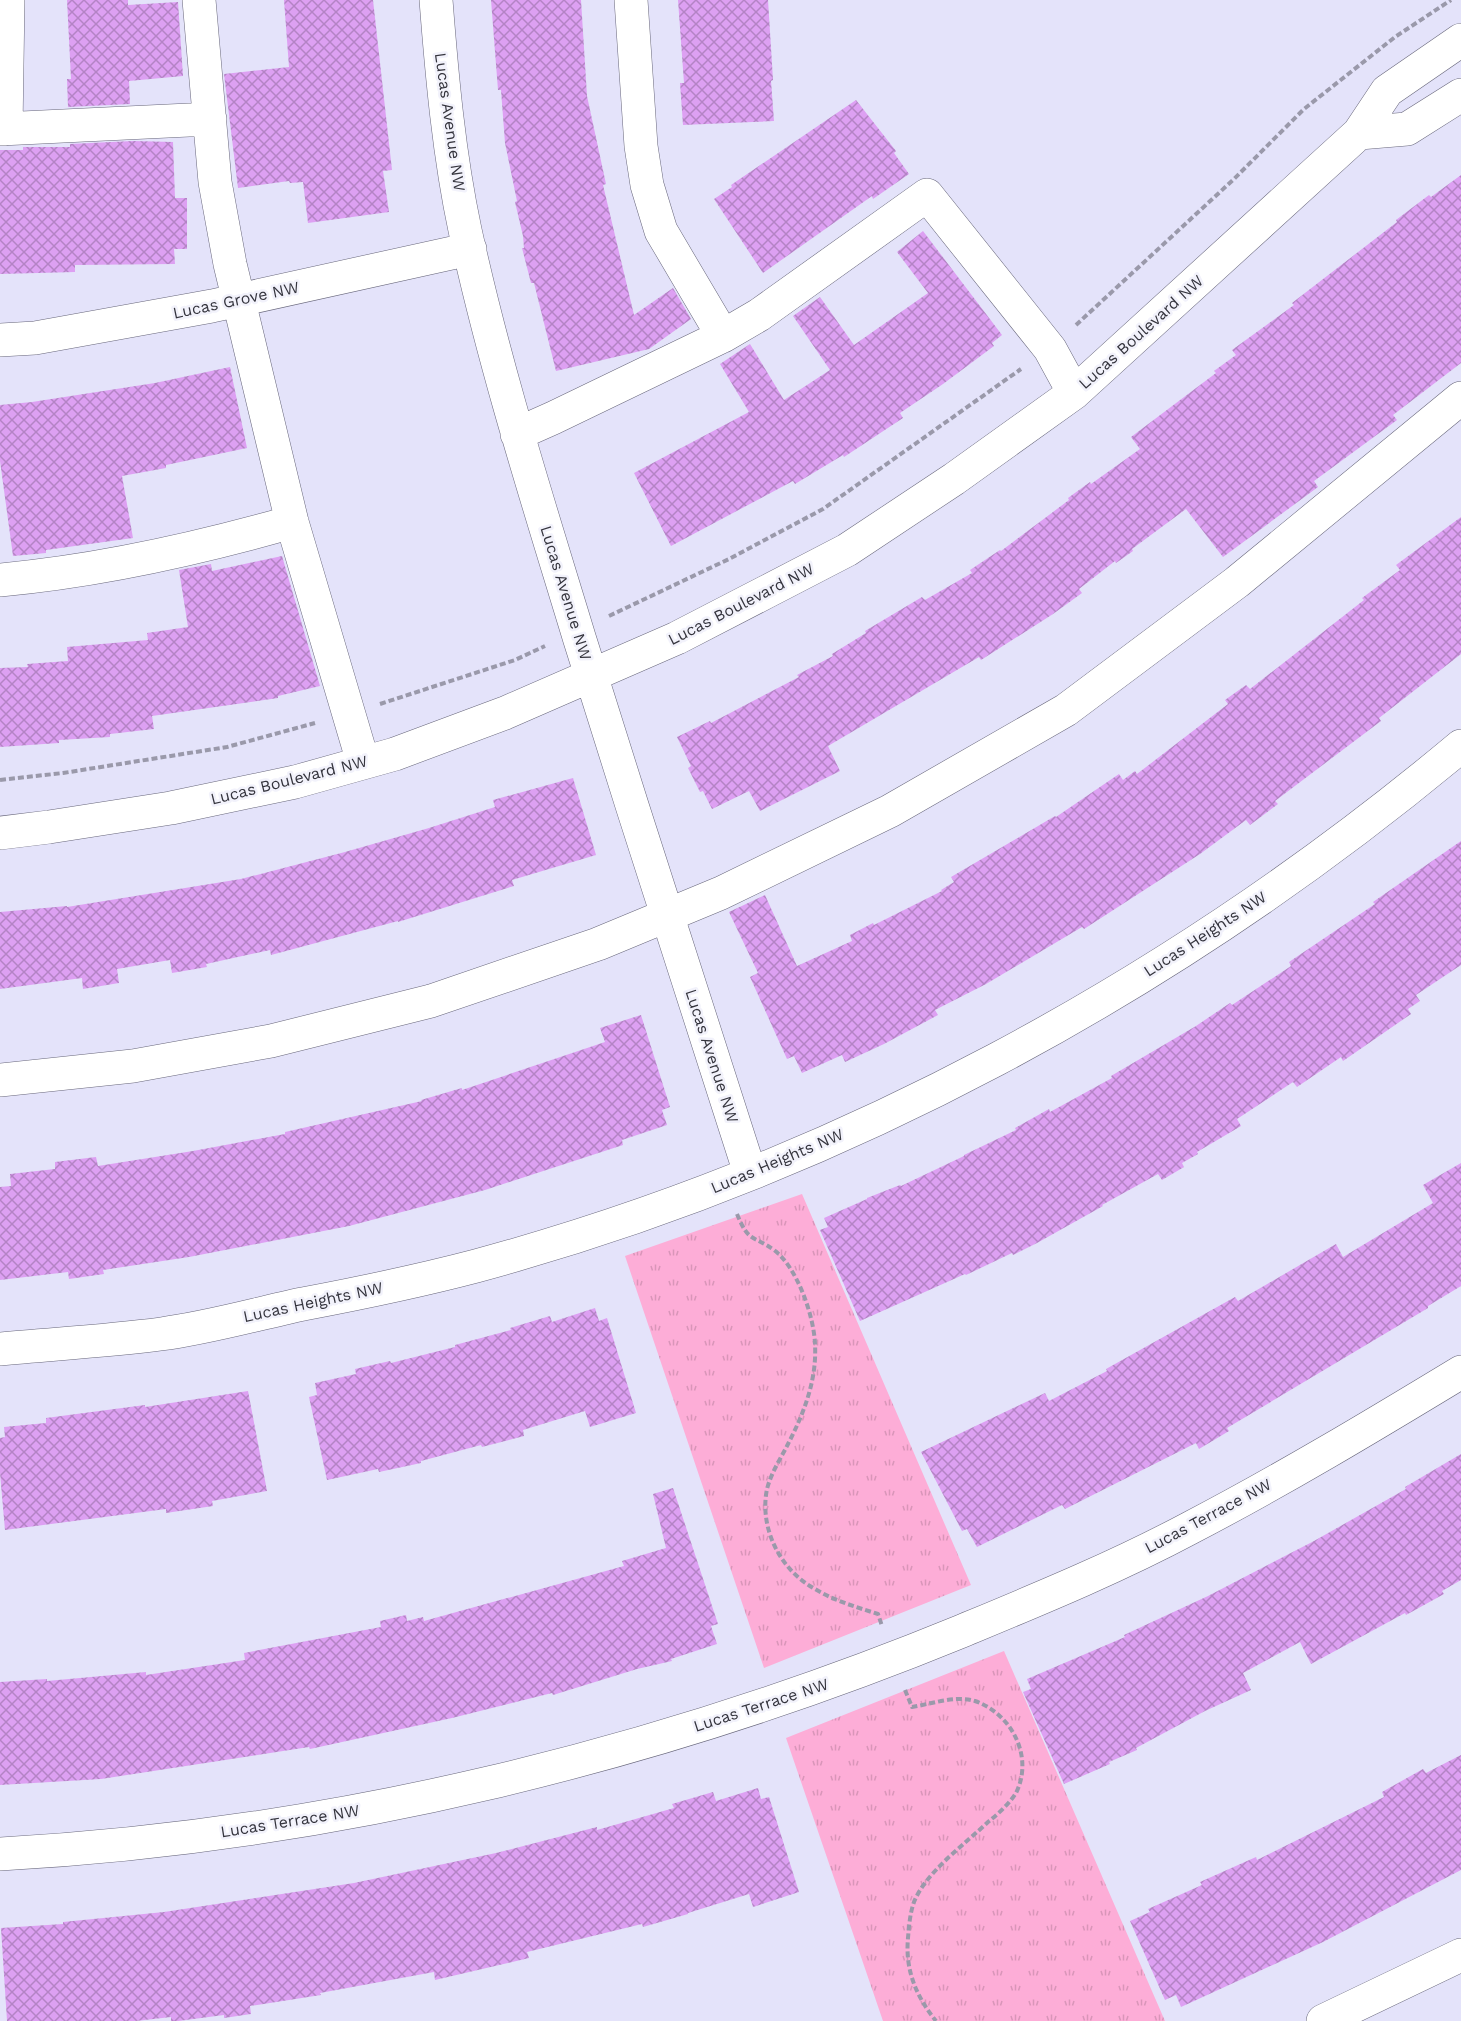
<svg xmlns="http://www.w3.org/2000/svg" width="1461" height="2021" font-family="'Work Sans',sans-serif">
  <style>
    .park { fill: url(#park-tufts) }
    .building { fill: url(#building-cross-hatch) }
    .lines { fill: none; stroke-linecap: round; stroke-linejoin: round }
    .minor-casing { stroke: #68677b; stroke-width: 34 }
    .path { stroke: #9a99aa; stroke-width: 4; stroke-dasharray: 6 3; stroke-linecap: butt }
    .minor { stroke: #fff; stroke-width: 33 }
    .labels { text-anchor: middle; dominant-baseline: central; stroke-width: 5; stroke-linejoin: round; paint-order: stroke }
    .street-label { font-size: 16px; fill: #34343d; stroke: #f2f2fb }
  </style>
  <defs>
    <pattern id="park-tufts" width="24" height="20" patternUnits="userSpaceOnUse" patternTransform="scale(1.5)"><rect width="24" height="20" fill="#fdadd7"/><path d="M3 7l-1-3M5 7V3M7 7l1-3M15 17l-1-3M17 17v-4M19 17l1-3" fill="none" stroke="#d995b9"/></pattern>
    <pattern id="building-cross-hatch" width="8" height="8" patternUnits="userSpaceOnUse" patternTransform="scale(1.5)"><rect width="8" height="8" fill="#dda0f2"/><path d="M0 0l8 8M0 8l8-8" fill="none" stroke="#b483c5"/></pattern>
  </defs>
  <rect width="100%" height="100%" fill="#e4e3fa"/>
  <path class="park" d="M 802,1194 L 971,1585 L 764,1668 L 625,1256 Z
    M 1004,1651 L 1165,2021 L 883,2021 L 786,1738 Z"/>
  <path class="building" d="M 67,0 L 128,0 L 128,5 L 178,2 L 183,76 L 129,81 L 130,104 L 68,107 L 67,79 L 71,79 Z
    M 284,0 L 373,0 L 392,170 L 383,171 L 389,212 L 308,223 L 303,182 L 290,183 L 289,181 L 238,188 L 224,74 L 289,67 Z
    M 491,0 L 581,0 L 587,96 L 606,184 L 603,185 L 634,315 L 673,288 L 691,319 L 649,349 L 556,371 L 534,283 L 531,283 L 522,248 L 524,248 L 523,236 L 515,202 L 517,201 L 505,143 L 501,90 L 498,90 Z
    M 678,0 L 768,0 L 773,80 L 771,81 L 774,121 L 683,125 L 680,83 L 684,83 Z
    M 856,100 L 896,151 L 894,153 L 909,174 L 873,199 L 872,196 L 763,273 L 714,199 L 732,187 L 731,185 Z
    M 133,141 L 173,142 L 175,198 L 187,198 L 187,249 L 174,249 L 175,264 L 75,265 L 75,272 L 0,274 L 0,150 L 23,150 L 23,147 L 70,147 L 70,144 Z
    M 1461,175 L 1461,363 L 1393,415 L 1397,420 L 1314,481 L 1318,487 L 1223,557 L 1186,509 L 1132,549 L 1133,551 L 1116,563 L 1115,561 L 1079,589 L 1082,593 L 1053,614 L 981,660 L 979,657 L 828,746 L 840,771 L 760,811 L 749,791 L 712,809 L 703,791 L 700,792 L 688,768 L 691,766 L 677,737 L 710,721 L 711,723 L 799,677 L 797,675 L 833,656 L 832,654 L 866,633 L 865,631 L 922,597 L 925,600 L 972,573 L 970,570 L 1000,550 L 1001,551 L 1069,500 L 1068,498 L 1090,482 L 1091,484 L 1140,449 L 1131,437 L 1216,373 L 1214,371 L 1236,355 L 1232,350 L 1294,305 L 1292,303 L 1397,222 L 1396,220 L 1429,195 L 1431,197 Z
    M 923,231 L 1002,335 L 992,343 L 994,346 L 943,384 L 900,413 L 903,418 L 844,457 L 843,455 L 795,484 L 793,481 L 671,546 L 634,473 L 749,412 L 720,364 L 750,344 L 784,400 L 830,370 L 793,316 L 820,297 L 854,345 L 928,293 L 897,252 Z
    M 230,367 L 247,448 L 166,465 L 166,468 L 122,476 L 133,538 L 46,550 L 46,553 L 13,556 L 0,461 L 0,405 L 32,402 L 155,383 Z
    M 1461,517 L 1461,654 L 1379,718 L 1381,721 L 1275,801 L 1278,804 L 1250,825 L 1246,820 L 1200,854 L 1084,929 L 1082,927 L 986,984 L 935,1010 L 938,1015 L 884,1044 L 845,1062 L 842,1055 L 802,1073 L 794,1056 L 787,1059 L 750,977 L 758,973 L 729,912 L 765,895 L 797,966 L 852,941 L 850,935 L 873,923 L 874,925 L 942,891 L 941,890 L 954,882 L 951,877 L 1055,816 L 1056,817 L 1119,774 L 1123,780 L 1135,771 L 1137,774 L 1228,704 L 1225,700 L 1246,685 L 1250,689 L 1364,600 L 1362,598 L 1400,570 L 1396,565 Z
    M 282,556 L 320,686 L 278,696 L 278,698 L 152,716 L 154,729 L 110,734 L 110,737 L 59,740 L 59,743 L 0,747 L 0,668 L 28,667 L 27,664 L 68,661 L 67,647 L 148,640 L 147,633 L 188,627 L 179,570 L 211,564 L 212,571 Z
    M 573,778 L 596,855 L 512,880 L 514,886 L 398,922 L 398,921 L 271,955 L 270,950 L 206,964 L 207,967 L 172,973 L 170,960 L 117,969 L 119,983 L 83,989 L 82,978 L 0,989 L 0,912 L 67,906 L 67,907 L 241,879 L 345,852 L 429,828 L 495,807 L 493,800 Z
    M 1461,841 L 1461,965 L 1416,995 L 1420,1001 L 1408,1009 L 1411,1014 L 1343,1061 L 1341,1057 L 1297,1087 L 1293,1082 L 1237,1119 L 1241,1126 L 1197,1152 L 1198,1154 L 1182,1163 L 1184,1167 L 1162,1180 L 1158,1174 L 1102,1205 L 1103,1206 L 1037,1243 L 1013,1255 L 1012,1253 L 966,1275 L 965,1274 L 860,1321 L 820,1230 L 828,1227 L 824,1218 L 867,1199 L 867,1198 L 900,1185 L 901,1186 L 964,1156 L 964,1155 L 1016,1130 L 1015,1128 L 1049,1109 L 1050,1112 L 1112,1078 L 1111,1076 L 1196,1026 L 1230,1003 L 1232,1005 L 1291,966 L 1289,962 L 1375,904 L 1373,902 Z
    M 641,1015 L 670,1107 L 662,1110 L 667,1125 L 622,1140 L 623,1145 L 485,1190 L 349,1226 L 189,1257 L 103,1270 L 104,1274 L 69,1279 L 68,1272 L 0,1280 L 0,1187 L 11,1186 L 10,1174 L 55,1169 L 55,1162 L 96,1157 L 98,1166 L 193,1151 L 285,1134 L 285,1132 L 422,1101 L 421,1100 L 462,1088 L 462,1090 L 605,1042 L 600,1028 Z
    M 1461,1163 L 1461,1286 L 1428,1306 L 1428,1308 L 1227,1428 L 1229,1431 L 1199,1449 L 1196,1443 L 1065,1509 L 1062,1505 L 977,1547 L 967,1529 L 962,1531 L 921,1452 L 1045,1393 L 1049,1401 L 1107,1371 L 1106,1369 L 1235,1297 L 1238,1301 L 1336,1244 L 1343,1257 L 1433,1203 L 1423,1185 Z
    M 595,1308 L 599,1321 L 607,1318 L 636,1413 L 590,1427 L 585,1411 L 523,1430 L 524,1436 L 482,1447 L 481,1445 L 421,1461 L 421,1463 L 379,1472 L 378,1469 L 327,1480 L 309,1397 L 317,1395 L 315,1383 L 356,1374 L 355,1369 L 390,1361 L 391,1363 L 455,1347 L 455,1345 L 511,1330 L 510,1328 L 550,1316 L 552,1322 Z
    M 248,1391 L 267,1491 L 212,1501 L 213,1506 L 166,1513 L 166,1509 L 5,1530 L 0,1473 L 0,1438 L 5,1437 L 4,1427 L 46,1423 L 46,1418 L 145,1405 L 145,1407 Z
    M 1461,1454 L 1461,1580 L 1442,1591 L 1444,1594 L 1406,1615 L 1405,1613 L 1311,1664 L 1300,1642 L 1243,1673 L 1251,1690 L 1205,1711 L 1136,1748 L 1137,1750 L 1109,1762 L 1110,1764 L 1064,1784 L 1023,1692 L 1031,1689 L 1027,1679 L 1125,1637 L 1124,1635 L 1208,1596 L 1314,1541 L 1406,1489 L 1405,1487 Z
    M 673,1488 L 718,1624 L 711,1626 L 717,1644 L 671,1659 L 672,1661 L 637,1669 L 553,1695 L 552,1693 L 452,1718 L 310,1749 L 309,1747 L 101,1779 L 0,1785 L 0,1682 L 47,1679 L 47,1681 L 146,1672 L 146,1675 L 245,1660 L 244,1653 L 381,1627 L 380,1621 L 406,1615 L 407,1621 L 423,1617 L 424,1621 L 624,1566 L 622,1561 L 666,1548 L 653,1494 Z
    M 1461,1755 L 1461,1870 L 1323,1942 L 1181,2007 L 1176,1995 L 1165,2000 L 1130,1921 L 1150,1912 L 1148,1909 L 1202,1885 L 1200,1882 L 1256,1857 L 1257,1860 L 1384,1797 L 1382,1792 L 1423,1769 L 1426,1773 Z
    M 758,1788 L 761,1799 L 769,1797 L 799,1892 L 753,1907 L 749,1894 L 688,1913 L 688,1914 L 643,1927 L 642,1924 L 527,1952 L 529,1958 L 435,1980 L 434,1972 L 320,1993 L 321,1995 L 250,2006 L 251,2014 L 224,2018 L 224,2015 L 178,2021 L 171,2021 L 171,2017 L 136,2021 L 7,2021 L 1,1928 L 63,1924 L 63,1922 L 164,1912 L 354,1883 L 496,1853 L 597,1827 L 597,1830 L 674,1808 L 672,1804 L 713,1792 L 716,1801 Z"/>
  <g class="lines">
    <defs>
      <path id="minor" d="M 199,0 L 215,182 L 230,264 L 292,522 L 363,762
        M 436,0 C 442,77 449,155 465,230 C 495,368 538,502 579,637 C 635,816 692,995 750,1173
        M 631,0 L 641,146 L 647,185 L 661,231 L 723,336
        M 0,129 L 210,119
        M 6,129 L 8,0
        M 1359,133 L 1407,129 L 1461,95
        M 0,340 L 35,338 L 212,306 L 470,249
        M 517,434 L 553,418 L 723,336 L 759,315 L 927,195 L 1050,349 L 1074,393
        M 0,580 C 99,571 197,549 292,522
        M 0,833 L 49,827 L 171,808 L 295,782 L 395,754 L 505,713 L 677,638 L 766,592 L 847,550 L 954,479 L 1074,393 L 1359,133 L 1387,91 L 1461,40
        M 0,1080 L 133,1066 L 271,1041 L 431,1001 L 598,944 L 721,893 L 890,811 L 1066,710 L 1237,582 L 1461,398
        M 0,1349 C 53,1344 107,1341 161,1334 C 208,1328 256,1314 303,1304 C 361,1293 419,1281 476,1266 C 838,1168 1174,986 1461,746
        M 0,1854 C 330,1836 657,1756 962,1631 C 1039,1599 1117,1567 1190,1528 C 1282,1480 1372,1426 1461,1372
        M 1323,2021 L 1461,1955"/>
    </defs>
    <use href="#minor" class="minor-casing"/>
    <path class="path" d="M 1076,325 L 1234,179 L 1304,109 L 1395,37 L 1451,0
      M 609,616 L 729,559 L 823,509 L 1021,369
      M 380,704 L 515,660 L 545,646
      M 0,780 L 63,773 L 227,747 L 315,723
      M 737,1214 C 749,1243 751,1234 774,1250 C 797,1267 814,1316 815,1344 C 817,1380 804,1413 788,1444 C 781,1458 771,1473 767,1489 C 759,1528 780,1570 815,1589 C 835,1601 856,1607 878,1614 L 882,1626
      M 905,1690 L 912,1707 C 931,1704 956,1695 975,1701 C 1012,1714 1034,1757 1016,1793 C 1009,1804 998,1814 988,1822 C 965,1844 926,1872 914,1902 C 910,1913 909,1926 908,1938 C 905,1970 916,1996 936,2021"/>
    <use href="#minor" class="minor"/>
  </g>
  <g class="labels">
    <g class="street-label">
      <text transform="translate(450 122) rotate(82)">Lucas Avenue NW</text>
      <text transform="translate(236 300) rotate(-12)">Lucas Grove NW</text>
      <text transform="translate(1141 332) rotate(-42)">Lucas Boulevard NW</text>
      <text transform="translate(566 593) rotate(73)">Lucas Avenue NW</text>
      <text transform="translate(741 604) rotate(-27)">Lucas Boulevard NW</text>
      <text transform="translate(289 780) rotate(-14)">Lucas Boulevard NW</text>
      <text transform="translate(1205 934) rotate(-33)">Lucas Heights NW</text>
      <text transform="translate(712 1056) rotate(72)">Lucas Avenue NW</text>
      <text transform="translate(777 1161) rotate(-23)">Lucas Heights NW</text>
      <text transform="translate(313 1302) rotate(-12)">Lucas Heights NW</text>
      <text transform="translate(1208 1516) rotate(-28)">Lucas Terrace NW</text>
      <text transform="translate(761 1705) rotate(-18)">Lucas Terrace NW</text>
      <text transform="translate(290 1821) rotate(-9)">Lucas Terrace NW</text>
    </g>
  </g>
</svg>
